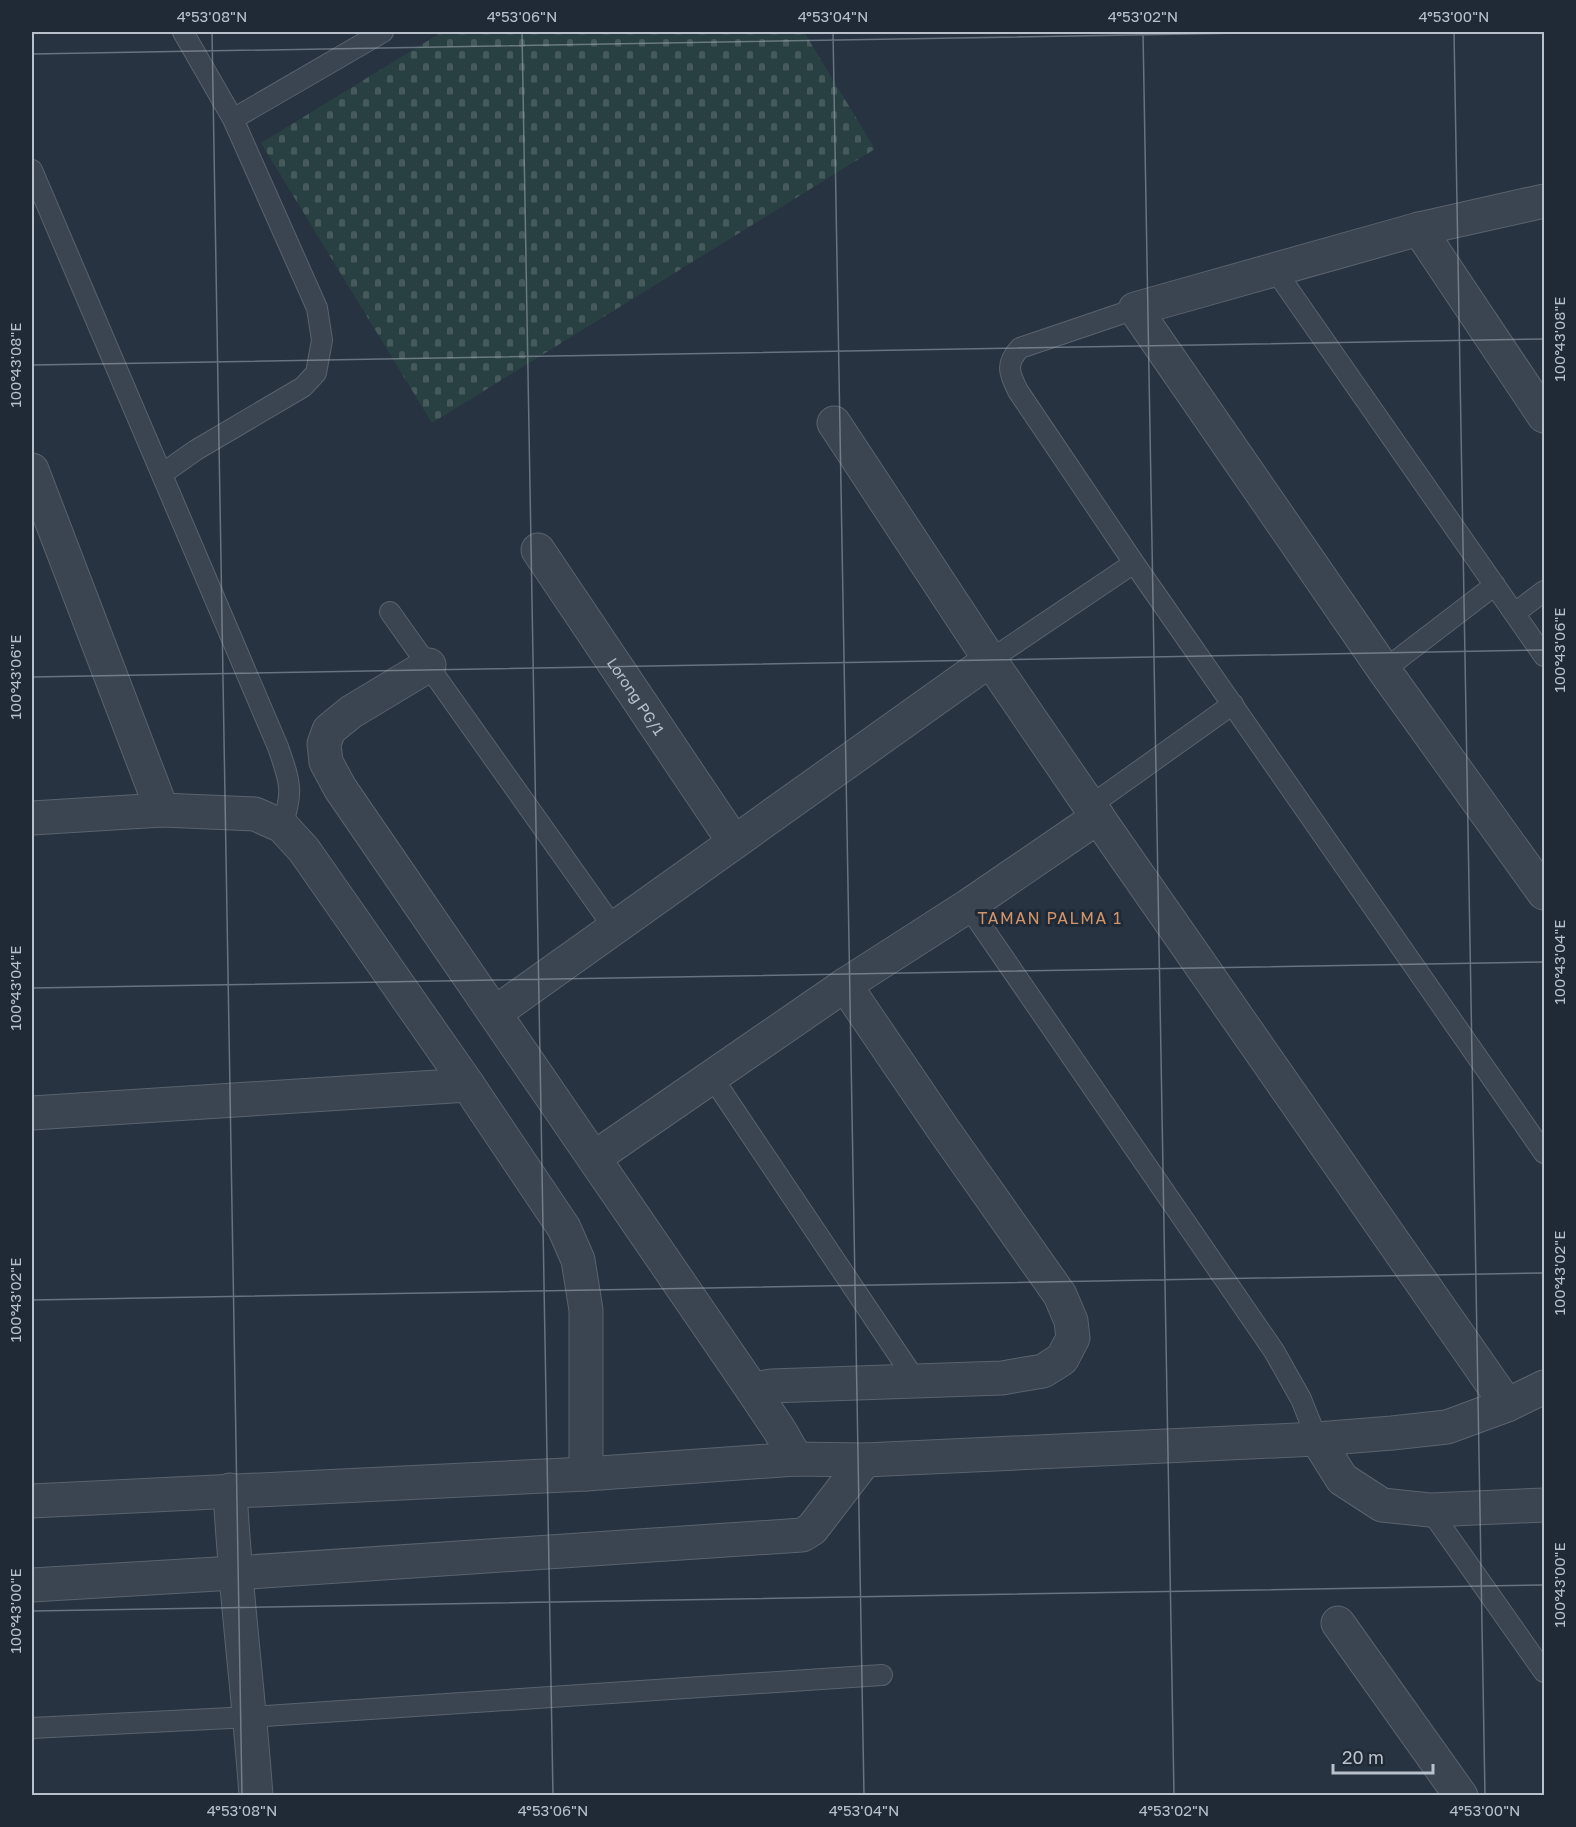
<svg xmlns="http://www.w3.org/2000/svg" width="1576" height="1827" font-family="'Golos Text',sans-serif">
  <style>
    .cemetery { fill: url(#cemetery-stones) }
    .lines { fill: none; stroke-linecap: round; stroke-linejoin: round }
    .lane-casing { stroke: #59636e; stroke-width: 22 }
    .street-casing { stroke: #59636e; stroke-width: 35 }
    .lane { stroke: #3b4551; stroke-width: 20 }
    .street { stroke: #3b4551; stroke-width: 33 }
    .ticks { fill: none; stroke: #b8c0cb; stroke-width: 1.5; stroke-opacity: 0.45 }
    .labels { text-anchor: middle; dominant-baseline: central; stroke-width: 6; stroke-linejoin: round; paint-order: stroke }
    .street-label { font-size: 15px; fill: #b8c0cb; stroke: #202a36 }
    .neighbourhood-label { font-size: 16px; letter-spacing: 1.5px; fill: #d2956b; stroke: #202a36 }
    .neatline { fill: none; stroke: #b8c0cb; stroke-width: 2 }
    .ticks-label { font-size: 15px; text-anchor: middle; fill: #b8c0cb }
  </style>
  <defs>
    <pattern id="cemetery-stones" width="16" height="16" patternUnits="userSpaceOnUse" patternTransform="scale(1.5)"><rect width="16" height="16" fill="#294042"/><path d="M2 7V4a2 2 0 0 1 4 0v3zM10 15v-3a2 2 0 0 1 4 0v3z" fill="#465a5c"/></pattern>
  </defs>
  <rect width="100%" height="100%" fill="#273341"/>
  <path class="cemetery" d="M 442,32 L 804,32 L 875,149 L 432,423 L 261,143 Z"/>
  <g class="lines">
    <defs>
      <path id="lane" d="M 233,119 L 383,32
        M 32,170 L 278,747 C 290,782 294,790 282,826
        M 1275,270 L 1544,656
        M 1135,309 L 1020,348 C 1005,364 1009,373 1018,391 L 1134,563 L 1544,1153
        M 162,474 L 196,450 L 303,387 L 316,373 L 322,340 L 317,308 L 233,119 L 183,32
        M 390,612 L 614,928
        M 1515,613 L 1544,591
        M 990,660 L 1134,563
        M 1384,670 L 1495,585
        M 1090,806 L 1233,704
        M 968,906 L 1274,1351 L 1301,1399 L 1317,1439
        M 712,1077 L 916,1381
        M 1430,1510 L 1544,1672
        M 32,1728 L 250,1717 L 882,1675"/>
      <g id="street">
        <path d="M 1544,201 L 1419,229 L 1135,309 L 1384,670 L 1544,893"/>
        <path d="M 1419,229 L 1544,416"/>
        <path d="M 834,423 L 990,660 L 1090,806 L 1507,1405"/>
        <path d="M 32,470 L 162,810"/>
        <path id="s1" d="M 538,550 L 734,842"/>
        <path d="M 429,665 L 351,712 L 329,730 L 324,744 L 326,762 L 340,788 L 752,1389 L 780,1431 L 796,1459"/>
        <path d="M 32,818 L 162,810 L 255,814 L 282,826 L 304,850 L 468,1085 L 564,1228 L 578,1260 L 586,1310 L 586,1474"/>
        <path d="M 495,1013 L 990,660"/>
        <path d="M 32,1113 L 468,1085"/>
        <path d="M 594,1158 L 845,985 L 968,906 L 1098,817"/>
        <path d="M 752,1389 L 771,1386 L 1002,1378 L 1043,1371 L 1062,1359 L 1073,1338 L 1071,1321 L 1060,1295 L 943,1129 L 845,985"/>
        <path d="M 1317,1439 L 1342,1479 L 1382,1505 L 1430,1510 L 1544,1505"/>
        <path d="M 230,1490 C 235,1592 249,1694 256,1796"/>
        <path d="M 32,1501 L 586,1474 L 796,1459 L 865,1460 L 1317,1439 L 1392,1433 L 1447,1427 L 1507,1405 L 1544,1387"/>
        <path d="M 32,1585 L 234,1573 L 802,1535 L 812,1529 L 865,1460"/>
        <path d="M 1338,1623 L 1461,1796"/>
      </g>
    </defs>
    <use href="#lane" class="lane-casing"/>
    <use href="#street" class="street-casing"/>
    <use href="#lane" class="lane"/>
    <use href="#street" class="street"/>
  </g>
  <path class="ticks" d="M 212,32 L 242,1796M 522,32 L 553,1796M 833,32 L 864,1796M 1143,32 L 1174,1796M 1454,32 L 1485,1796M 32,54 L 1303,32M 32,365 L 1544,339M 32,677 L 1544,650M 32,988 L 1544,962M 32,1300 L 1544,1273M 32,1611 L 1544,1585"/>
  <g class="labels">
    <g class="street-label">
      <text stroke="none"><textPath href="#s1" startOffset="176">Lorong PG/1</textPath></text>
    </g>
    <g class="neighbourhood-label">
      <text x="1050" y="918">TAMAN PALMA 1</text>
    </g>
  </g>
  <rect width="1576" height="1827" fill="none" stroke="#202a36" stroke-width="66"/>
  <path d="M1333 1764v9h100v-9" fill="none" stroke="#b8c0cb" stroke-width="3"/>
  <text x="1342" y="1764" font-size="18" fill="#b8c0cb" stroke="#202a36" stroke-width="4.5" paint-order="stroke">20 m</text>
  <rect x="33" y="33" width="1510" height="1761" class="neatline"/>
  <g class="ticks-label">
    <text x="212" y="22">4°53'08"N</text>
    <text x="522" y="22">4°53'06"N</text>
    <text x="833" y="22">4°53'04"N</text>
    <text x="1143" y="22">4°53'02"N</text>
    <text x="1454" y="22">4°53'00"N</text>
    <text transform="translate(1560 339) rotate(-90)" y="5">100°43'08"E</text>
    <text transform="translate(16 365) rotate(-90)" y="5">100°43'08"E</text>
    <text transform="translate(1560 650) rotate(-90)" y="5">100°43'06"E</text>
    <text transform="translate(16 677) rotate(-90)" y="5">100°43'06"E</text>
    <text transform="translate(1560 962) rotate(-90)" y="5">100°43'04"E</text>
    <text transform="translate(16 988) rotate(-90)" y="5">100°43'04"E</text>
    <text transform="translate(1560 1273) rotate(-90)" y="5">100°43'02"E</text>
    <text transform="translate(16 1300) rotate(-90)" y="5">100°43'02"E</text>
    <text transform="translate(1560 1585) rotate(-90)" y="5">100°43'00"E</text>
    <text transform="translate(16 1611) rotate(-90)" y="5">100°43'00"E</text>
    <text x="242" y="1816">4°53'08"N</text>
    <text x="553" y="1816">4°53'06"N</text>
    <text x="864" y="1816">4°53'04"N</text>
    <text x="1174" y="1816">4°53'02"N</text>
    <text x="1485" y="1816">4°53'00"N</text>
  </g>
</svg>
